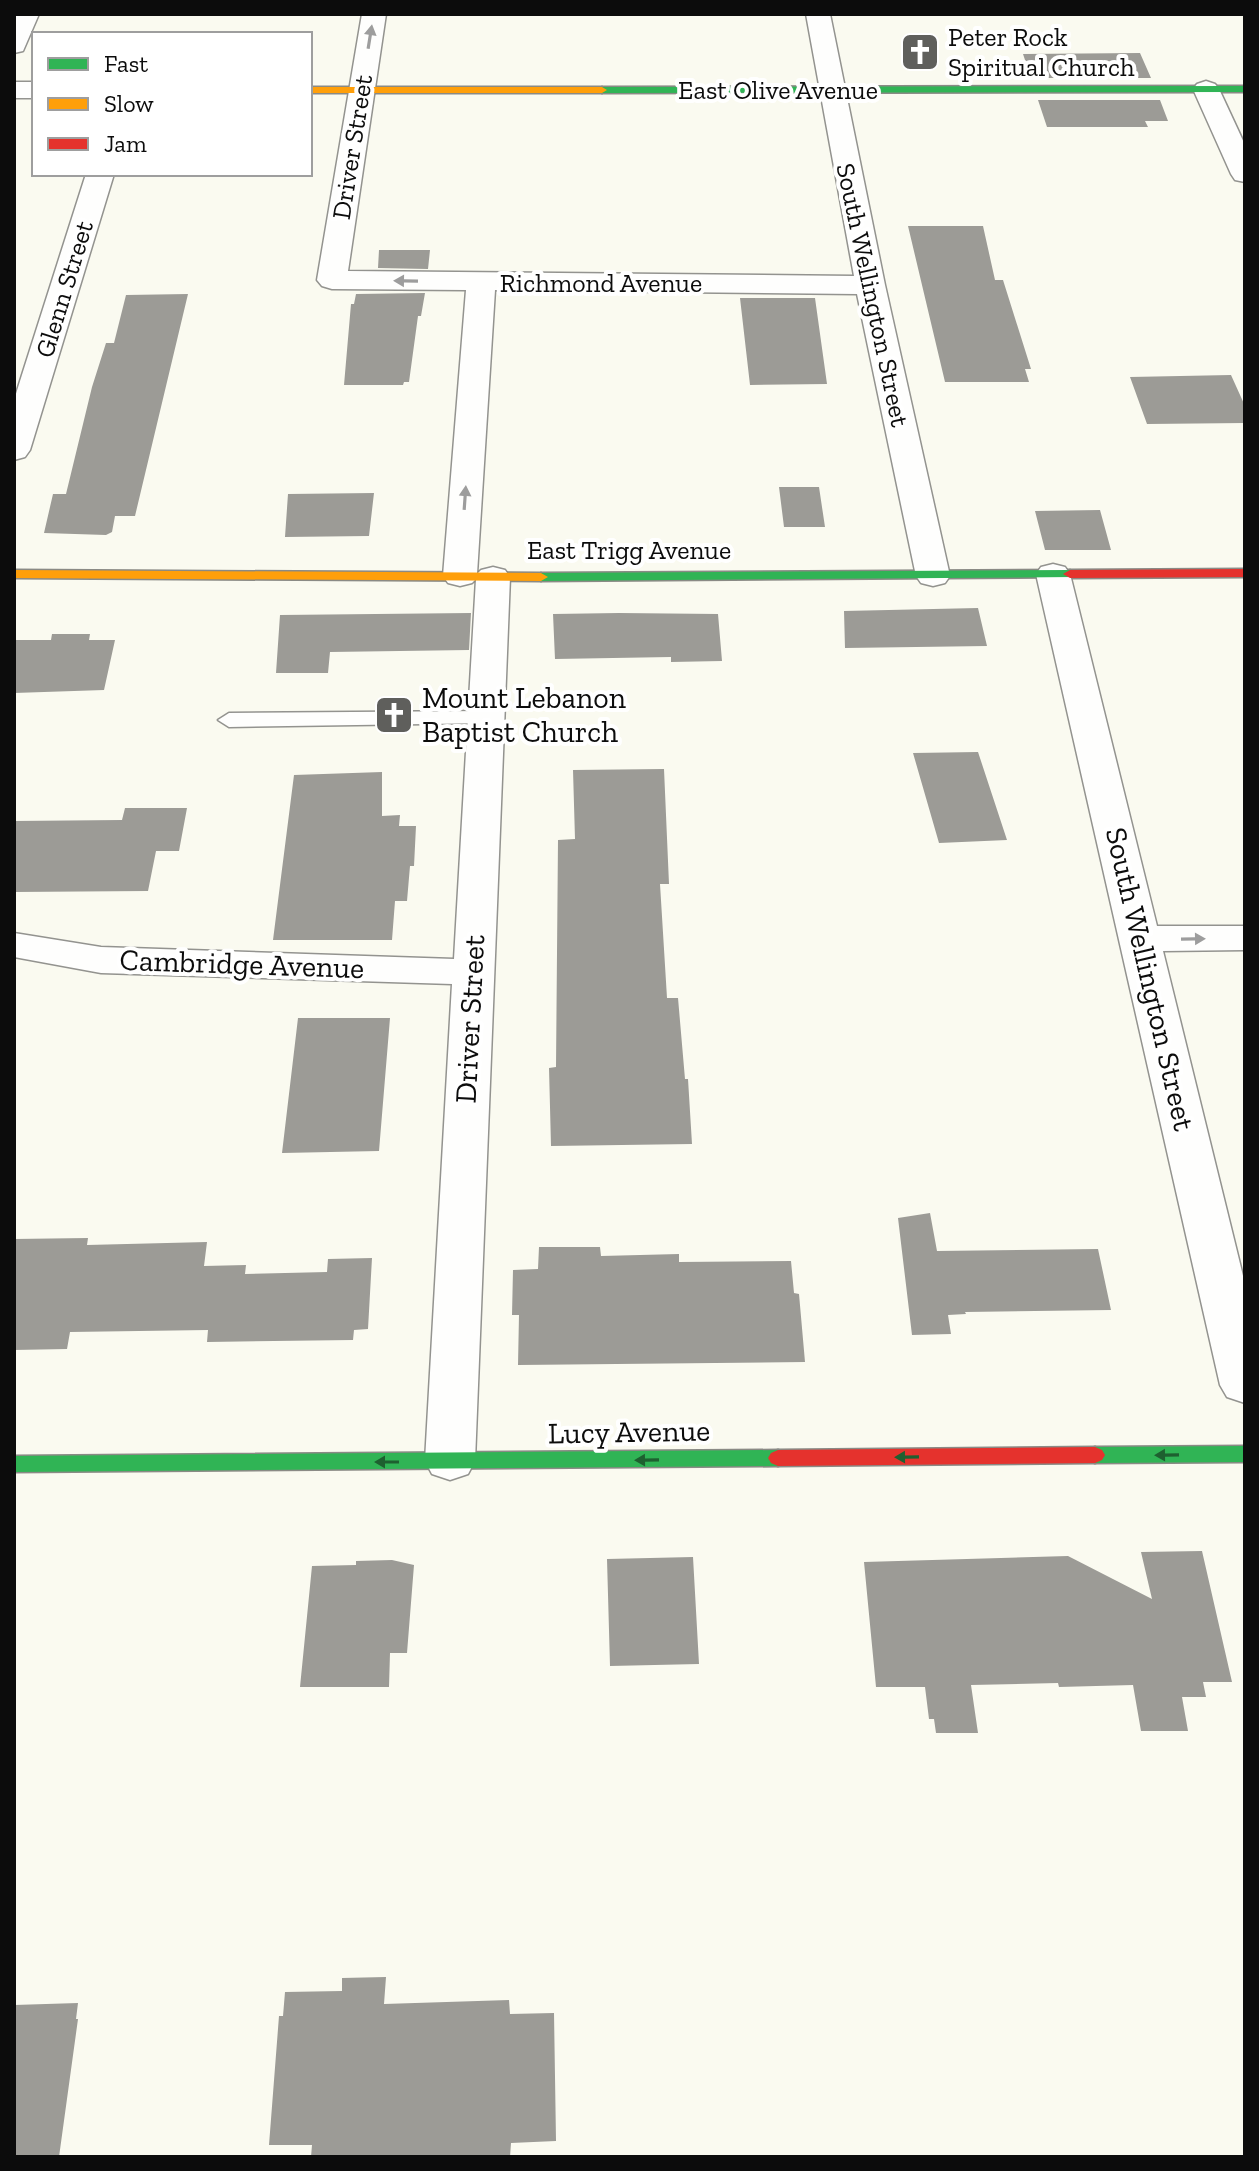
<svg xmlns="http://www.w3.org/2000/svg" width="1259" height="2171" font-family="'Zilla Slab',serif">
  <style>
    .building { fill: #9c9b96 }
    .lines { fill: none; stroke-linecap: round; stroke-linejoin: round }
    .lane-casing { stroke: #93938f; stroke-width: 3 }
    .street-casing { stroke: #93938f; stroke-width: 3 }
    .fast-casing { stroke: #8a8a85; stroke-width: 3 }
    .slow-casing { stroke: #8a8a85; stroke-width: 3 }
    .jam-casing { stroke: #8a8a85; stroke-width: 3 }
    .lane { fill: #fefefd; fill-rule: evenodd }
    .street { fill: #fefefd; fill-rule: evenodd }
    .fast { fill: #30b455; fill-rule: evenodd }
    .slow { fill: #ff9f0a; fill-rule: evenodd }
    .jam { fill: #e5322d; fill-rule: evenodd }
    .oneway { fill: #9d9d9d }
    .oneway2 { fill: #1e6030 }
    .labels { text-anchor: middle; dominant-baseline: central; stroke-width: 8; stroke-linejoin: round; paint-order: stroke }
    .far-poi-label { font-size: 26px; fill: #0c0c0c; stroke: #fff; text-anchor: start }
    .far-street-label { font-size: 26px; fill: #0c0c0c; stroke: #fff }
    .poi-label { font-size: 30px; fill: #0c0c0c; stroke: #fff; text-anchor: start }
    .street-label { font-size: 30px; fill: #0c0c0c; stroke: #fff }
  </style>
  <rect width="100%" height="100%" fill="#fafaf0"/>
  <path class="building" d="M 1140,53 L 1151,78 L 1031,78 L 1023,54 Z
    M 1038,100 L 1160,100 L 1168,121 L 1145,121 L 1148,127 L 1047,127 Z
    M 908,226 L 983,226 L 995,280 L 1003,280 L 1031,369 L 1025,369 L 1029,382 L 945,382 Z
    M 379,250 L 430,250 L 428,269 L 378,268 Z
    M 425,293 L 421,316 L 418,316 L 409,382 L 404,382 L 403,385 L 344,385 L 351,304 L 354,304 L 356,294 Z
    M 188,294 L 135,516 L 115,516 L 112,532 L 106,535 L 44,533 L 53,494 L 66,494 L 92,387 L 106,343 L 114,343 L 126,295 Z
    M 740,298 L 815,298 L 827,384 L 750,385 Z
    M 1231,375 L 1245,406 L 1245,423 L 1147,424 L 1130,377 Z
    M 779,487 L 819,487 L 825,527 L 784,527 Z
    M 374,493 L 369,536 L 285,537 L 288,494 Z
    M 1100,510 L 1111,550 L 1045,550 L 1035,511 Z
    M 978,608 L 987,646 L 845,648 L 844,611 Z
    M 471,613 L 469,650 L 330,652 L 328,673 L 276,673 L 280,615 Z
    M 619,613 L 718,614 L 722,661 L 671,662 L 671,657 L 555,659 L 553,614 Z
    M 52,634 L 90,634 L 89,640 L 115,640 L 104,690 L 14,693 L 14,640 L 51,640 Z
    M 978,752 L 1007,840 L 939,843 L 913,753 Z
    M 664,769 L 669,884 L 660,884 L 667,998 L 678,998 L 685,1079 L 688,1079 L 692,1144 L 551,1146 L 549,1068 L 556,1067 L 558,840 L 575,839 L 573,770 Z
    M 382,772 L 382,816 L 400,815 L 399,826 L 416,826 L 414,866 L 410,866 L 407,901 L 395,901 L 392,940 L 273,940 L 294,775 Z
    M 125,808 L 187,808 L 179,851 L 156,851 L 148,891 L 14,892 L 14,821 L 122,820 Z
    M 298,1018 L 390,1018 L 379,1151 L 282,1153 Z
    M 930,1213 L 937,1251 L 1098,1249 L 1111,1310 L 965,1312 L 966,1314 L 948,1315 L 951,1334 L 912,1335 L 898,1218 Z
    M 88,1238 L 87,1245 L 207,1242 L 204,1266 L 246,1265 L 245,1274 L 327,1272 L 328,1259 L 372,1258 L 368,1329 L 354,1330 L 353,1340 L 207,1342 L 208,1330 L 70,1332 L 67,1349 L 14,1350 L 14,1239 Z
    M 539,1247 L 600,1247 L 601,1256 L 679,1254 L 679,1262 L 791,1261 L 794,1293 L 799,1294 L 805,1362 L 518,1365 L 519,1315 L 512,1315 L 513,1270 L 538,1269 Z
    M 1202,1551 L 1232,1682 L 1203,1682 L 1206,1697 L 1182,1697 L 1188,1731 L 1141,1731 L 1133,1685 L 1059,1687 L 1058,1683 L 971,1685 L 978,1733 L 936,1733 L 934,1719 L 929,1719 L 925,1687 L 876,1687 L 864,1562 L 1068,1556 L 1152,1599 L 1141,1552 Z
    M 693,1557 L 699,1664 L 610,1666 L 607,1559 Z
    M 392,1560 L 414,1565 L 407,1653 L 390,1653 L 389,1687 L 300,1687 L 312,1566 L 356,1565 L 356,1561 Z
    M 386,1977 L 384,2004 L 509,2000 L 510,2014 L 554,2013 L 556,2141 L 511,2143 L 510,2157 L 311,2157 L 312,2145 L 269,2145 L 279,2016 L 283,2016 L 285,1992 L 342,1991 L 342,1978 Z
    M 78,2003 L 76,2019 L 78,2019 L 59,2157 L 14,2157 L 14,2005 Z"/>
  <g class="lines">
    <defs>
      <path id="lane" d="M 485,711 L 493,713 L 496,718 L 493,723 L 229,727 L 218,720 L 229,713 Z"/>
      <path id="street" d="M 15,14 L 39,14 L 23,51 L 14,53 Z
        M 362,14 L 386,14 L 348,271 L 854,276 L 806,14 L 830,14 L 885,285 L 950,576 L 945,583 L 933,586 L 921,583 L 916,576 L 857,294 L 495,290 L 477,574 L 481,570 L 493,567 L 505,570 L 510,577 L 475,1461 L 468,1474 L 450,1480 L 432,1474 L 425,1461 L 452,984 L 101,973 L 14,957 L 14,933 L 101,947 L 454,959 L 476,579 L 472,583 L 460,586 L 448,583 L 443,576 L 466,290 L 332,289 L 322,286 L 317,280 Z
        M 1206,81 L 1215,84 L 1219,89 L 1245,145 L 1245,182 L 1235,180 L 1231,174 L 1193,89 L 1197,84 Z
        M 14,82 L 34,82 L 34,98 L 14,98 Z
        M 86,174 L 114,174 L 30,450 L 25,457 L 14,460 L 14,400 Z
        M 1053,564 L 1065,567 L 1070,574 L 1157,926 L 1245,926 L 1245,950 L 1163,951 L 1245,1284 L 1245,1403 L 1227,1397 L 1220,1385 L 1036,574 L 1041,567 Z"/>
      <path id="fast" d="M 1245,86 L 1245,92 L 602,93 L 597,90 L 602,87 Z
        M 1070,570 L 1077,574 L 1075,577 L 541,581 L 534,577 L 541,573 Z
        M 1245,1446 L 1245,1462 L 1095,1463 L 1088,1460 L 1085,1455 L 1088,1450 L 1095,1447 Z
        M 778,1450 L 785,1453 L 788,1458 L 785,1463 L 778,1466 L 14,1472 L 14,1456 Z"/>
      <path id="slow" d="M 310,87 L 602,87 L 607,90 L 602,93 L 310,93 Z
        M 14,570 L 541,573 L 548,577 L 541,581 L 14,578 Z"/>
      <path id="jam" d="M 1245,569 L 1245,577 L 1070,578 L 1063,574 L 1070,570 Z
        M 1095,1447 L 1102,1450 L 1105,1455 L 1102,1460 L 1095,1463 L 778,1466 L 771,1463 L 768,1458 L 771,1453 L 778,1450 Z"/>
    </defs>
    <use href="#lane" class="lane-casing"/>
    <use href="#street" class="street-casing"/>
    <use href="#fast" class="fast-casing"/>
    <use href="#slow" class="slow-casing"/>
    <use href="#jam" class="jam-casing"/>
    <use href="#lane" class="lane"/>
    <use href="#street" class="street"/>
    <use href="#fast" class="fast"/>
    <use href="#slow" class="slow"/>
    <use href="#jam" class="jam"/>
  </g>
  <defs><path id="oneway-solid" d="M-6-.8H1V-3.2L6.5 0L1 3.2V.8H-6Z" transform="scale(2)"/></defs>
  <g class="oneway">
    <use href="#oneway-solid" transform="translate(370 37) rotate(-81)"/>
    <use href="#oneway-solid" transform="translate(406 281) rotate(-179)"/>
    <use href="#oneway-solid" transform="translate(465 498) rotate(-86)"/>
    <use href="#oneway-solid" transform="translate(1193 939) rotate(-1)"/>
  </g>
  <g class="oneway2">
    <use href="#oneway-solid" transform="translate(1167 1455) rotate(179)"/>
    <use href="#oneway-solid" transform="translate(907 1457) rotate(179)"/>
    <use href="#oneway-solid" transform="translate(647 1460) rotate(179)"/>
    <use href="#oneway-solid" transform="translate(387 1462) rotate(180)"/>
  </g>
  <defs>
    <symbol id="church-square" viewBox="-11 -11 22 22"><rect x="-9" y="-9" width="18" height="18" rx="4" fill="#5f5f5c" stroke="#fff"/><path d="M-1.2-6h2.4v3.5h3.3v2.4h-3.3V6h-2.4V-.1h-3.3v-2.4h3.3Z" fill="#fff"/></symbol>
  </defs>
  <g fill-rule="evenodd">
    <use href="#church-square" x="898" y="30" width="44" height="44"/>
    <use href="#church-square" x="372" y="693" width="44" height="44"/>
  </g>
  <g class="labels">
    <g class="far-poi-label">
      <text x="948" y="37">Peter Rock<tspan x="948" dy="30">Spiritual Church</tspan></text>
    </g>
    <g class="far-street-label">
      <text x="778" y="90">East Olive Avenue</text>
      <text transform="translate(352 147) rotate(-81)">Driver Street</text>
      <text x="601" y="283">Richmond Avenue</text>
      <text transform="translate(64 289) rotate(-73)">Glenn Street</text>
      <text transform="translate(873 295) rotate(78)">South Wellington Street</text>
      <text x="629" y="550">East Trigg Avenue</text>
    </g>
    <g class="poi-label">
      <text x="422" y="698">Mount Lebanon<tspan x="422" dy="34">Baptist Church</tspan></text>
    </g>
    <g class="street-label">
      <text transform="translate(242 964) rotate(2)">Cambridge Avenue</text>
      <text transform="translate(1150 979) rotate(77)">South Wellington Street</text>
      <text transform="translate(470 1019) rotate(-87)">Driver Street</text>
      <text transform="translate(629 1432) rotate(-1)">Lucy Avenue</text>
    </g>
  </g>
  <rect width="1259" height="2171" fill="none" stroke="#0c0c0c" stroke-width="32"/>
  <rect x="32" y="32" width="280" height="144" fill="#ffffff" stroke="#9e9e9e" stroke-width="2"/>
  <rect x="48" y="58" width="40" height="12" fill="#30b455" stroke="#9e9e9e" stroke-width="2"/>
  <text x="104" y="72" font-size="24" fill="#0c0c0c">Fast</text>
  <rect x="48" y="98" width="40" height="12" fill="#ff9f0a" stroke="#9e9e9e" stroke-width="2"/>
  <text x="104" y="112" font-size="24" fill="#0c0c0c">Slow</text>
  <rect x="48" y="138" width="40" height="12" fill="#e5322d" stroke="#9e9e9e" stroke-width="2"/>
  <text x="104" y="152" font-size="24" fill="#0c0c0c">Jam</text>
</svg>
